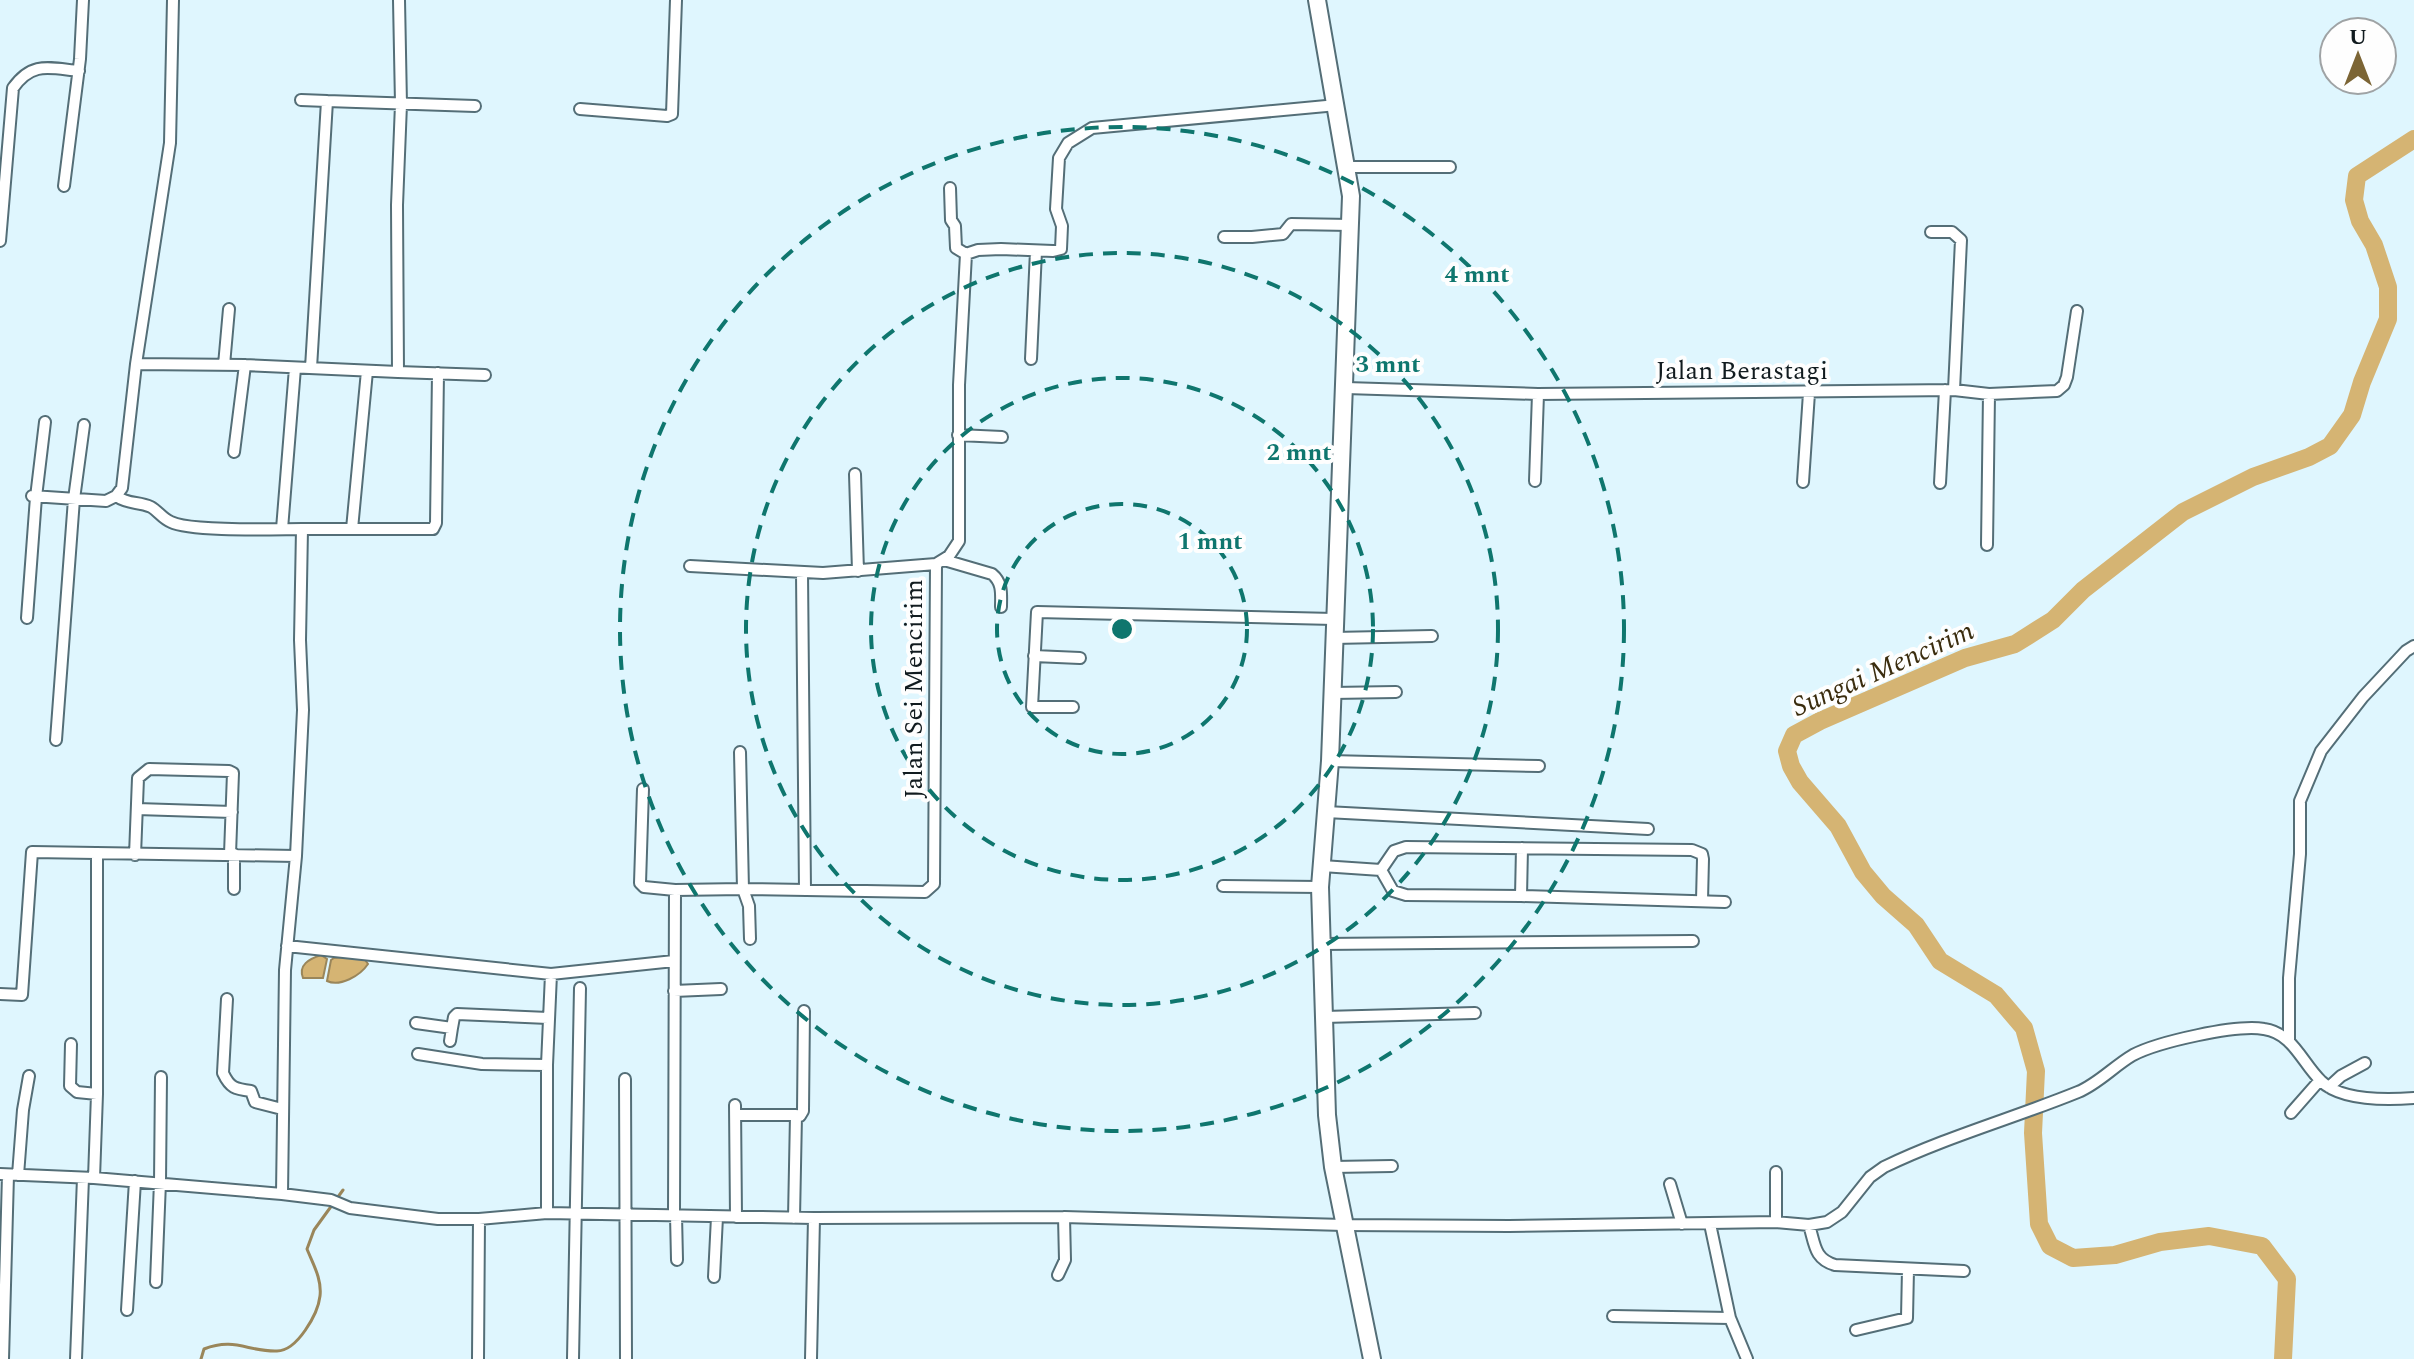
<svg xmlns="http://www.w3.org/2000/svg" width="2414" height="1359" font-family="Spectral,serif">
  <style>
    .water { fill: #d5b473; stroke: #9a865a; stroke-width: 2 }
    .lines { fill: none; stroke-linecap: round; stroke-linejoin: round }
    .stream { stroke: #9a865a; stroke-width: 3 }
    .river { stroke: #d5b473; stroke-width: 18 }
    .minor-casing { stroke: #546e77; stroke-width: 14 }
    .primary-casing { stroke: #546e77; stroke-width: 20 }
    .minor { stroke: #fff; stroke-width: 10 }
    .primary { stroke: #fff; stroke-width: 16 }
    .ring { fill: none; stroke: #0f766e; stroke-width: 4; stroke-dasharray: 14 10 }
    .labels { text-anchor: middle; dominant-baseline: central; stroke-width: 8; stroke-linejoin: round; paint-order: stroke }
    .street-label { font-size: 26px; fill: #111b1f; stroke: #fefefe }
    .water-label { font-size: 28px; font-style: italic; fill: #3a2c0e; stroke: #fefefe }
    .centre { fill: #0f766e; stroke: #fefefe; stroke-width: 4 }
    .ring-label { font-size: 24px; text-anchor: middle; font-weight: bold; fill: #0f766e; stroke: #fefefe; stroke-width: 8; stroke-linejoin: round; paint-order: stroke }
  </style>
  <rect width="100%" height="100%" fill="#dff6fe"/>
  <path class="water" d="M 321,955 L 327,959 L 323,978 L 303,978 C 298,965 309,959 321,955 Z
    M 352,956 L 363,957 L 368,964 C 360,976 340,987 327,981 L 331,960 L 334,958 Z"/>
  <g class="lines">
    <path class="stream" d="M 201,1359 L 204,1349 C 235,1337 248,1352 277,1351 C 297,1351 318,1314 320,1296 C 322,1279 313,1264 307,1249 L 314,1230 L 343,1190"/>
    <path class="river" d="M 2283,1359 L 2287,1279 L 2262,1246 L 2209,1236 L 2160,1242 L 2115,1255 L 2073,1258 L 2050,1246 L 2039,1224 L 2033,1133 L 2036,1071 L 2024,1028 L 1996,995 L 1940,961 L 1916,925 L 1883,896 L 1863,872 L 1838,826 L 1800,782 L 1791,766 L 1787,751 L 1794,735 L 1820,721 L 1965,658 L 2015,644 L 2053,620 L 2083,590 L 2183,512 L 2253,477 L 2309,457 L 2330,446 L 2352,415 L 2362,382 L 2388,319 L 2388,287 L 2374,245 L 2360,221 L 2354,200 L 2357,176 L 2414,139"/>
    <defs>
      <path id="minor" d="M 399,0 L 401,104 L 397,205 L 398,372 L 485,375
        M 301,100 L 327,101
        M 580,109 L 667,116 L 672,114 L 676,0
        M 1347,167 L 1450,167
        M 64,186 L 80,59 L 83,0
        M 950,188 L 951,220 L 955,226 L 956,248 L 966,254
        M 1931,232 L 1952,232 L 1961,240 L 1954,390
        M 1224,237 L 1252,237 L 1283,234 L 1291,224 L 1351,225
        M 0,241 L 13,88 C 32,61 49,68 79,71
        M 966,254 L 978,250 L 1001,249 L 1053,251 L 1061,249 L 1062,226 L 1056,209 L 1059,158 L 1068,143 L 1092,128 L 1337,105
        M 1031,359 L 1036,251
        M 136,364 L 245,365 L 398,372
        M 224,365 L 229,309
        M 311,368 L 327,101 L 475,106
        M 1346,388 L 1538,394 L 1954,390 L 1989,394 L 2057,391 L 2064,385 L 2067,377 L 2077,311
        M 958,435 L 1002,437
        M 234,452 L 245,365
        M 855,474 L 858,571
        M 1535,481 L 1538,394
        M 1803,482 L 1809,393
        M 1940,483 L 1945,390
        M 32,496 L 106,501 L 116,496 L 122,488 L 136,364 L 170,143 L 173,0
        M 116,496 C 129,505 138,501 151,507 C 158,511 163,519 171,522 C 191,532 276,529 302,529
        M 282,529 L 295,368
        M 352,529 L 367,371
        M 1987,545 L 1989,394
        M 944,560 L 992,574 C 1003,583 1001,594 1001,607
        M 690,566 L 823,573 L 936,564 L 949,556 L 959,541 L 959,385 L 966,254
        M 802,573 L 805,890
        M 27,618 L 36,497 L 45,422
        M 1333,638 L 1432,636
        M 1034,656 L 1080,658
        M 1332,693 L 1396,692
        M 1073,707 L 1032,707 L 1037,612 L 1334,619
        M 56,740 L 74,499 L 84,425
        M 740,752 L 743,889 L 749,906 L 750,939
        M 1330,761 L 1539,766
        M 643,789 L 640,883 L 644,887 L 675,890 L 743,889 L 925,892 L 934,884 L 936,564
        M 137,809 L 232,812
        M 1326,812 L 1648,829
        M 135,855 L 138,778 L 149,769 L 229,771 L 233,773 L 230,854
        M 1322,866 L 1381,870 L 1393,891 L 1406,895 L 1521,896 L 1725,902
        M 1381,870 L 1394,851 L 1406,847 L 1692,850 L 1702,854 L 1703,859 L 1702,900
        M 1223,886 L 1320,887
        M 234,889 L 234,854
        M 1521,896 L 1522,848
        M 1321,944 L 1693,941
        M 287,946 L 551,974 L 674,961
        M 674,991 L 721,989
        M 0,994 L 22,995 L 32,852 L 296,856
        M 227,999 L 223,1073 C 230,1088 235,1089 251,1091 L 255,1102 L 282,1109
        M 1324,1017 L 1475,1013
        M 416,1023 L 452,1028 L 454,1017 L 457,1014 L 548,1018
        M 450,1041 L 452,1028
        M 2289,1042 L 2289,978 L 2300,854 L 2300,801 L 2321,751 L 2363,697 L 2406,651 L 2414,646
        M 71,1044 L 70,1086 L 77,1092 L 97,1094
        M 418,1054 L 482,1064 L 547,1065
        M 625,1079 L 626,1359
        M 2329,1087 L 2341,1076 L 2365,1063
        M 735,1105 L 736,1217
        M 2291,1113 L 2320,1080
        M 735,1115 L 796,1115
        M 1333,1167 L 1392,1166
        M 0,1174 L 94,1178 L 282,1194 L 331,1200 L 350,1208 L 438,1219 L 479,1219 L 547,1213 L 814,1218 L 1064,1217 L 1344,1225 L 1509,1226 L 1776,1222 L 1809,1225 L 1827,1222 L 1842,1212 L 1870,1177 L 1884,1167 C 1946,1137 2014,1118 2078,1092 C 2098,1084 2114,1066 2133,1055 C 2158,1042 2236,1024 2264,1029 C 2293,1033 2302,1063 2321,1081 C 2341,1101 2387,1100 2414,1098
        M 18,1175 L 23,1110 L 29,1076
        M 94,1178 L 97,1094 L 97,853
        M 1670,1184 L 1682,1224
        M 282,1194 L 285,970 L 296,856 L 303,710 L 300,640 L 302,529 L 433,529 L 436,523 L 438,373
        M 547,1213 L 547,1065 L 551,974
        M 674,1215 L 675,890
        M 676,1215 L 677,1260
        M 794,1218 L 796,1115 L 800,1116 L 803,1111 L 804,1011
        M 1776,1222 L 1776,1172
        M 1710,1224 L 1730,1318 L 1747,1359
        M 1809,1225 C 1815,1244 1814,1259 1835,1265 L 1964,1271
        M 1058,1275 L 1065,1260 L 1064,1217
        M 714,1277 L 717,1217
        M 156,1282 L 160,1182 L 161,1077
        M 127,1310 L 135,1181
        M 1613,1316 L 1730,1318
        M 1856,1330 L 1907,1318 L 1908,1269
        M 3,1359 L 8,1175
        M 76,1359 L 83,1178
        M 478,1359 L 479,1219
        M 573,1359 L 580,988
        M 811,1359 L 814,1218"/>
      <path id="primary" d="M 1317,0 L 1351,196 L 1330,761 L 1320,887 L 1327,1115 L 1333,1167 L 1372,1359"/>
    </defs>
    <use href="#minor" class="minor-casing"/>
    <use href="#primary" class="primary-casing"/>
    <use href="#minor" class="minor"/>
    <use href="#primary" class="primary"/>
  </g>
  <g class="ring">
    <circle cx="1122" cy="629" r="125"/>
    <circle cx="1122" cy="629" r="251"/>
    <circle cx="1122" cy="629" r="376"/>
    <circle cx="1122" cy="629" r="502"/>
  </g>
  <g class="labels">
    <g class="street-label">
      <text x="1742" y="371">Jalan Berastagi</text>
      <text transform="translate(914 689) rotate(-90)">Jalan Sei Mencirim</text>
    </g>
    <g class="water-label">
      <text transform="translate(1883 669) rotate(-24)">Sungai Mencirim</text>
    </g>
  </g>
  <circle cx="1122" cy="629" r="12" class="centre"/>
  <g class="ring-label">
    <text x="1477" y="282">4 mnt</text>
    <text x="1388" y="372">3 mnt</text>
    <text x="1299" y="460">2 mnt</text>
    <text x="1210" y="549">1 mnt</text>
  </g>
  <g transform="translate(2358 56)"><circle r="38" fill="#fefefe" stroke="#9fa3a5" stroke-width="2"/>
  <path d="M0-6L14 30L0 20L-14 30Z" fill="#7c6535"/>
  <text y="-12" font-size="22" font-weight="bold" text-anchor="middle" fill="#111b1f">U</text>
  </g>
</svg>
